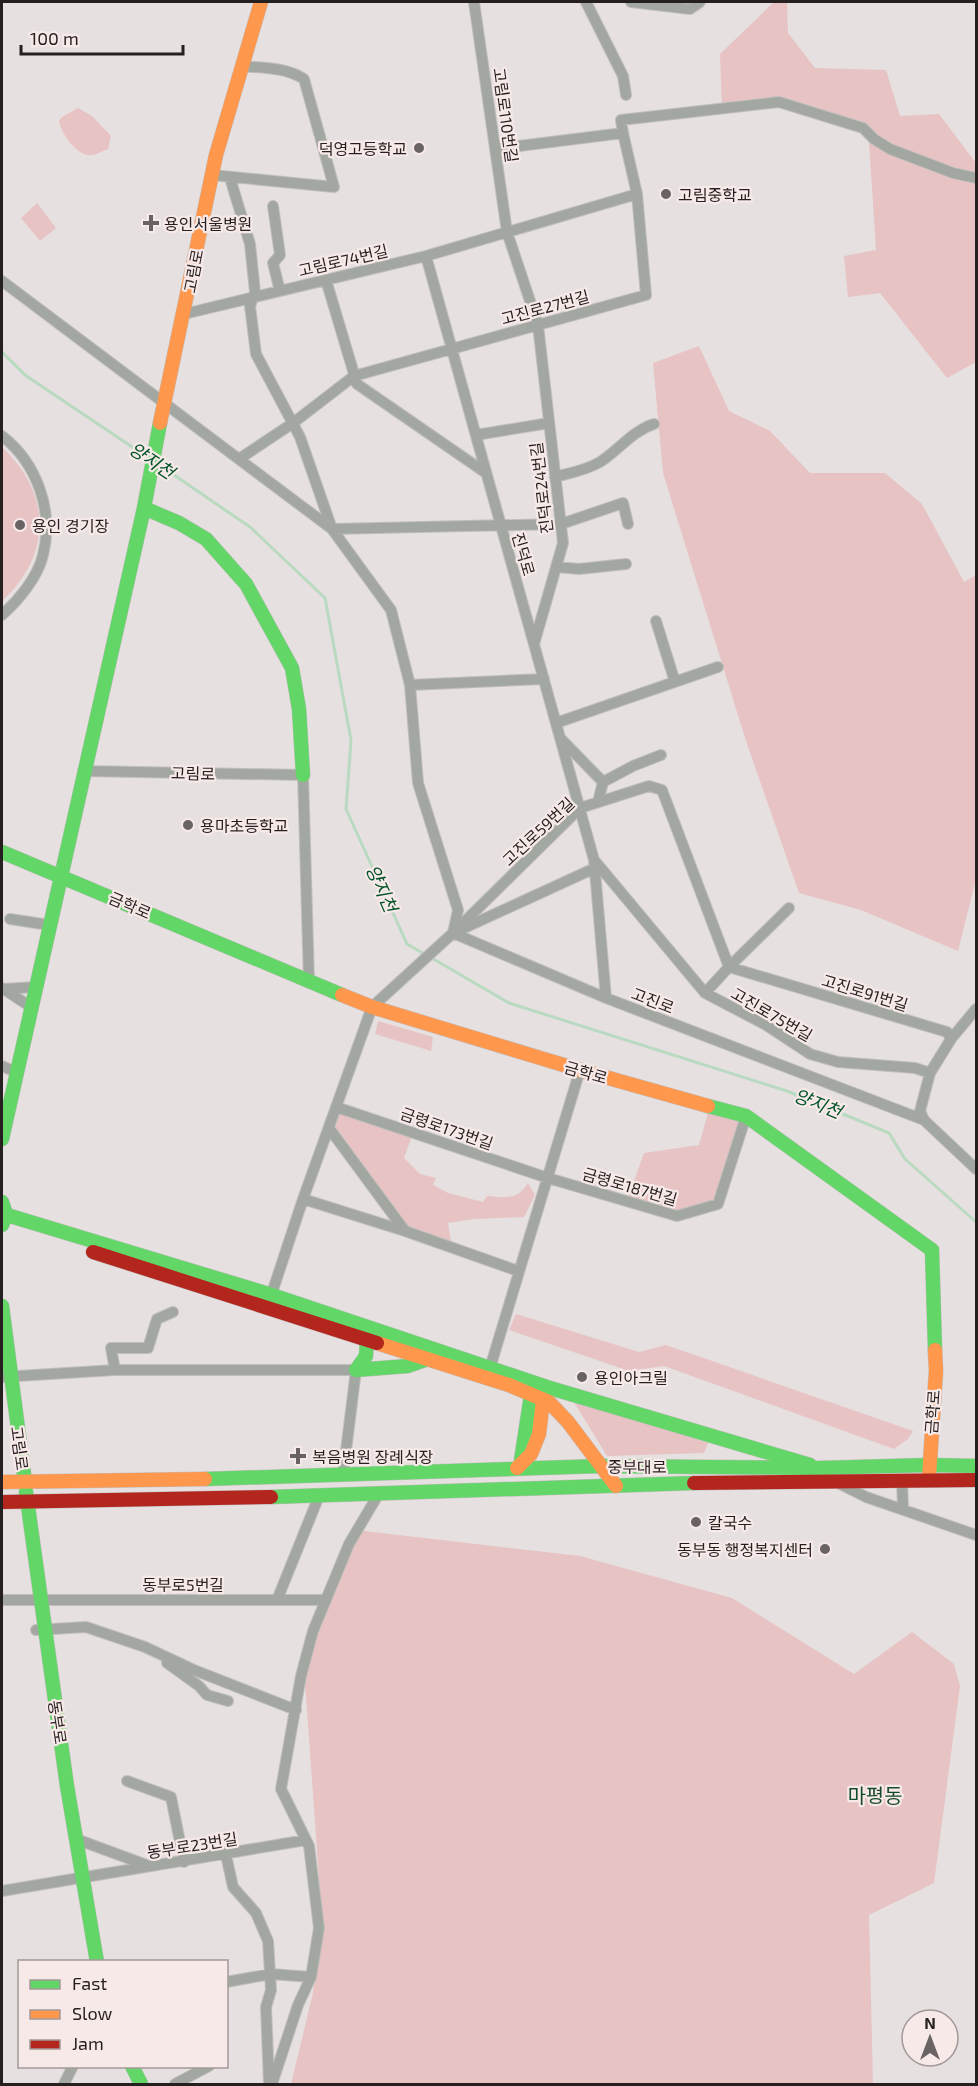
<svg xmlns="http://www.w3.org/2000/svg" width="978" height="2086" font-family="'Exo 2','Noto Sans KR',sans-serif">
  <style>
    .green { fill: #e7c3c3 }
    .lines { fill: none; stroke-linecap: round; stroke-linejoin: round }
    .stream { stroke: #b9dac0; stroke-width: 3 }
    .street-casing { stroke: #c2bebe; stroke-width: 12 }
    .fast-casing { stroke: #c2bebe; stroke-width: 15 }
    .slow-casing { stroke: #c2bebe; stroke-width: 15 }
    .jam-casing { stroke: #c2bebe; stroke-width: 15 }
    .street { stroke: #a2a8a1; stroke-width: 10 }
    .fast { stroke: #63d668; stroke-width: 14 }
    .slow { stroke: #ff974d; stroke-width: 14 }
    .jam { stroke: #b3261e; stroke-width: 14 }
    .poi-dot { fill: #696363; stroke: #f8e9e9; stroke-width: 2 }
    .labels { text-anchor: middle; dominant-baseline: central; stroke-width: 4.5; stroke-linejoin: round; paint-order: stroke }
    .street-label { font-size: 16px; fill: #251f1f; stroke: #f8e9e9 }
    .poi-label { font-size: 16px; fill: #251f1f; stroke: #f8e9e9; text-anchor: start }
    .water-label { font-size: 18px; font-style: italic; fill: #005427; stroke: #f8e9e9 }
    .quarter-label { font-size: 20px; fill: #154a28; stroke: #f8e9e9 }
  </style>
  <rect width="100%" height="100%" fill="#e6e0e0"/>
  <path class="green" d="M 774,2 L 787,2 L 788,33 L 815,68 L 886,70 L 900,116 L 939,114 L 976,163 L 976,362 L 947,378 L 880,293 L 848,297 L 844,256 L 876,250 L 868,126 L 779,100 L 722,108 L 720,54 Z
    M 78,108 L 92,116 L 111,136 L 108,149 C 102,151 95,156 88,155 C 75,153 61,133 59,121 L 62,117 Z
    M 37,203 L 56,228 L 40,241 L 21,218 Z
    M 699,346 L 729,411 L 770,431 L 810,473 L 885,473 L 922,504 L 964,582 L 976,575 L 976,879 L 958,951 L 861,910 L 799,893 L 746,741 L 663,473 L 653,363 Z
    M 2,447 C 52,494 52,555 2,601 Z
    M 378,1021 L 433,1037 L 431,1051 L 375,1034 Z
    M 710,1106 L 746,1116 L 718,1204 L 677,1216 L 627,1201 L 644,1153 L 699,1145 Z
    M 336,1107 L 413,1133 L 404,1158 L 420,1174 L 436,1178 L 433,1185 L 448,1193 L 483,1202 L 487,1196 C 506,1197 517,1201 528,1183 L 535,1195 L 524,1217 L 474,1219 L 448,1223 L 452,1248 L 405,1231 L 329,1128 Z
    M 516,1314 L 639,1352 L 666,1345 L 913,1431 L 908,1439 L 894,1449 L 664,1366 L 629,1371 L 509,1330 Z
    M 572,1399 L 708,1443 L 704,1453 L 607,1456 Z
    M 356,1530 L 580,1556 L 732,1598 L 854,1674 L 912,1632 L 954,1664 L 960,1686 L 934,1883 L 869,1915 L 873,2084 L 291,2084 L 313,1993 L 322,1921 L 304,1668 Z"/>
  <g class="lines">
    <path class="stream" d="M 2,352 L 25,375 L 147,457
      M 158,464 L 250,527 L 325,598 L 351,740 L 346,809 L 407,944 L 424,954
      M 430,957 L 509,1003 L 787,1091 L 889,1133 L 905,1159 L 976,1222"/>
    <defs>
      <path id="street" d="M 474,2 L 507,232 L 538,325 L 563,543 L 534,644
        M 586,2 L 623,76 L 626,95
        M 631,2 L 690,9 L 700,2
        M 623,133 L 621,120 L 779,102 L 863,128 L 874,139 L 890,149 L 953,173 L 976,178
        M 212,175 L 334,187 L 304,79 C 285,67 263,68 241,66
        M 230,178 L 250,244 L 255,292 L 250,306 L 256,354 L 300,437 L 332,529 L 561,524 L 623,503 L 628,524
        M 273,206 L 280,255 L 273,263 L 280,291
        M 426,256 L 594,860 L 606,998
        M 326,280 L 357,384 L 486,473
        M 2,281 L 332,529 L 391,610 L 410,685 L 418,783 L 458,910 L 453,933
        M 184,314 L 426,256 L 637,194
        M 476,435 L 549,423
        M 2,436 C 37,463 54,511 43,555 C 38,577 18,601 2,615
        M 239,459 L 293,423 L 354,376 L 646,295 L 637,194 L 623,133 L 495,149
        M 555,477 C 570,473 587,470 600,462 C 619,450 632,431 654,424
        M 556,567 L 579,569 L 626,564
        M 656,621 L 675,682
        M 410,685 L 544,679
        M 556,723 L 718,667
        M 561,739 L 603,782 L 598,802
        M 83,771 L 303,775 L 309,981
        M 603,782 L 633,766 L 661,755
        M 595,861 L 705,993 L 766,1025 L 810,1054 L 838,1062 L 915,1068 L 930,1073 L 920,1111 L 924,1120
        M 10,919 L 49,925
        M 462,929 L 595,868
        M 453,933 L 606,998 L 924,1120 L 976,1169
        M 2,988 L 31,1007
        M 4,989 L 35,987
        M 705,993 L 729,967 L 789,908
        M 951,1039 L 976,1009
        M 2,1066 L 16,1072
        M 336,1107 L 548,1178 L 677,1216 L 718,1204 L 746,1116
        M 303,1199 L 405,1231 L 329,1128
        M 405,1231 L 518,1271
        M 270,1299 L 303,1199 L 372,1007 L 453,933 L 580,808 L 649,786 L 662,790 L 729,967 L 947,1032 L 951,1039 L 930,1073
        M 490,1368 L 580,1070
        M 115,1370 L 111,1348 L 148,1348 L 157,1319 L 173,1312
        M 2,1377 L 115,1370 L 356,1370 L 343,1475
        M 902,1480 L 903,1508
        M 836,1482 L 866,1497 L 976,1535
        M 2,1600 L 326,1600
        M 277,1600 L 319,1496
        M 36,1630 L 86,1627 L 145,1647 L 194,1670 L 296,1710
        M 167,1663 L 199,1686 L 207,1695 L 228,1701
        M 127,1781 L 171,1797 L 184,1862
        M 76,1839 L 149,1866
        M 226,1855 L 233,1887 L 256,1913 L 268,1941 L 271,1990 L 266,2007 L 269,2084
        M 2,1891 L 306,1840
        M 226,1982 L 271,1974 L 311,1977
        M 64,2084 L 73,2066
        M 175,2084 L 209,2066
        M 272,2084 L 298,2005 L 311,1977 L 319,1928 L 309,1846 L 281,1789 L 301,1676 L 313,1631 L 349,1544 L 378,1495"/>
      <path id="fast" d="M 144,508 L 179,523 L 206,539 L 246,584 L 292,668 L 299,709 L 303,775
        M 2,852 L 342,995
        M 708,1106 L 746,1116 L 932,1250 L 935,1350
        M 2,1139 L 144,508 L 160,423
        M 2,1202 L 6,1214 L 2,1225
        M 7,1215 L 272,1295 L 550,1388 L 810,1465
        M 2,1306 L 25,1482
        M 367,1339 L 366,1356 L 356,1370 L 408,1366 L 428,1359
        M 521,1460 L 531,1395
        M 205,1479 L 601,1466 L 818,1468 L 929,1465 L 976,1466
        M 26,1492 L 67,1786 L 97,1962
        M 271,1497 L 694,1483
        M 132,2066 L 141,2084"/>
      <path id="slow" d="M 160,423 L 216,155 L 261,2
        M 342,995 L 372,1007 L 580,1070 L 708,1106
        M 377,1343 L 509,1385 L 549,1402 L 568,1422 L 616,1486
        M 517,1468 L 531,1454 L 539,1434 L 543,1400
        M 929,1477 L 936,1371 L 935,1350
        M 2,1482 L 205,1479"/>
      <path id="jam" d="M 93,1252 L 377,1343
        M 694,1483 L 976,1480
        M 2,1502 L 271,1497"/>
    </defs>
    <use href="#street" class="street-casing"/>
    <use href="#fast" class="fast-casing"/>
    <use href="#slow" class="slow-casing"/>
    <use href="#jam" class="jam-casing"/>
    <use href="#street" class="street"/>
    <use href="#fast" class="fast"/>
    <use href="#slow" class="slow"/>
    <use href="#jam" class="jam"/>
  </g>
  <g class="poi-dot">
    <circle cx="419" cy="148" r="6"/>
    <circle cx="666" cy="194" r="6"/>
    <path d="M148 214h6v6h6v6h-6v6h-6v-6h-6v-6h6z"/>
    <circle cx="20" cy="525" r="6"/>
    <circle cx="188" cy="825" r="6"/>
    <circle cx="582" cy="1377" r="6"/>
    <path d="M295 1447h6v6h6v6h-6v6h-6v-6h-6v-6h6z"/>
    <circle cx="696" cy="1522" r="6"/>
    <circle cx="825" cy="1549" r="6"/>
  </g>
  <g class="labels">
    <g class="street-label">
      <text transform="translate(506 115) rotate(82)">고림로110번길</text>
      <text transform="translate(343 260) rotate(-13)">고림로74번길</text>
      <text transform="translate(193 271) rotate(-79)">고림로</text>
      <text transform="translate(545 307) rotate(-15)">고진로27번길</text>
      <text transform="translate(541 488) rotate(-97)">진덕로24번길</text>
      <text transform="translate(524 554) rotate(74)">진덕로</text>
      <text transform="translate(193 773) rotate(1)">고림로</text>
      <text transform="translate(538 831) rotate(-43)">고진로59번길</text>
      <text transform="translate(130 905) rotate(23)">금학로</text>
      <text transform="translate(865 992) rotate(17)">고진로91번길</text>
      <text transform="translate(653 1000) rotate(21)">고진로</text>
      <text transform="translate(772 1014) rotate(30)">고진로75번길</text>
      <text transform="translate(586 1072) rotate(16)">금학로</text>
      <text transform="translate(447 1128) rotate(19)">금령로173번길</text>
      <text transform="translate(630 1186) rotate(16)">금령로187번길</text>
      <text transform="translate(932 1412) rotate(-86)">금학로</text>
      <text transform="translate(20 1448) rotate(82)">고림로</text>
      <text x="637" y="1466">중부대로</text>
      <text x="183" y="1584">동부로5번길</text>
      <text transform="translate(58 1722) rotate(81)">동부로</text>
      <text transform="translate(192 1845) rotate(-9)">동부로23번길</text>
    </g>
    <g class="poi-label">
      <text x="407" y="148" text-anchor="end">덕영고등학교</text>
      <text x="678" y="194">고림중학교</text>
      <text x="164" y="223">용인서울병원</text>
      <text x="32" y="525">용인 경기장</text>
      <text x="200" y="825">용마초등학교</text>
      <text x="594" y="1377">용인아크릴</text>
      <text x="312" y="1456">복음병원 장례식장</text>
      <text x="708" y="1522">칼국수</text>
      <text x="813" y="1549" text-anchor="end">동부동 행정복지센터</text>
    </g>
    <g class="water-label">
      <text transform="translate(152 460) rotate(34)">양지천</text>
      <text transform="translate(382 888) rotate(66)">양지천</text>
      <text transform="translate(818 1103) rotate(22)">양지천</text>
    </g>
    <g class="quarter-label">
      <text x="875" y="1795">마평동</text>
    </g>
  </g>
  <rect width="978" height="2086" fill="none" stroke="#251f1f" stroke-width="6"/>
  <rect x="18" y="1960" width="210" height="108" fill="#f8e9e9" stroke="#a49898" stroke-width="1.5"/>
  <rect x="30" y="1980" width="30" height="9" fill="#63d668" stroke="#a49898" stroke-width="1.5"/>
  <text x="72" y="1990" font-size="18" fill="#251f1f">Fast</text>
  <rect x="30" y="2010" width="30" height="9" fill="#ff974d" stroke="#a49898" stroke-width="1.5"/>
  <text x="72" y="2020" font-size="18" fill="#251f1f">Slow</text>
  <rect x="30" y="2040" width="30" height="9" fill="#b3261e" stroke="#a49898" stroke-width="1.5"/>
  <text x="72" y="2050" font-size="18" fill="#251f1f">Jam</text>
  <g transform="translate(930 2038)"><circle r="28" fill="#f8e9e9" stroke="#a49898" stroke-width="1.5"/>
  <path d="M0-4.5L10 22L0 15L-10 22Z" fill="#696363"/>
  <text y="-9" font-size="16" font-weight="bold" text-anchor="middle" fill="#251f1f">N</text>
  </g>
  <path d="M21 45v9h162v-9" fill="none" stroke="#251f1f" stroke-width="3"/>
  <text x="30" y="45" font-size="18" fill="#251f1f" stroke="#f8e9e9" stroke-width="4.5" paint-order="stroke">100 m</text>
</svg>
